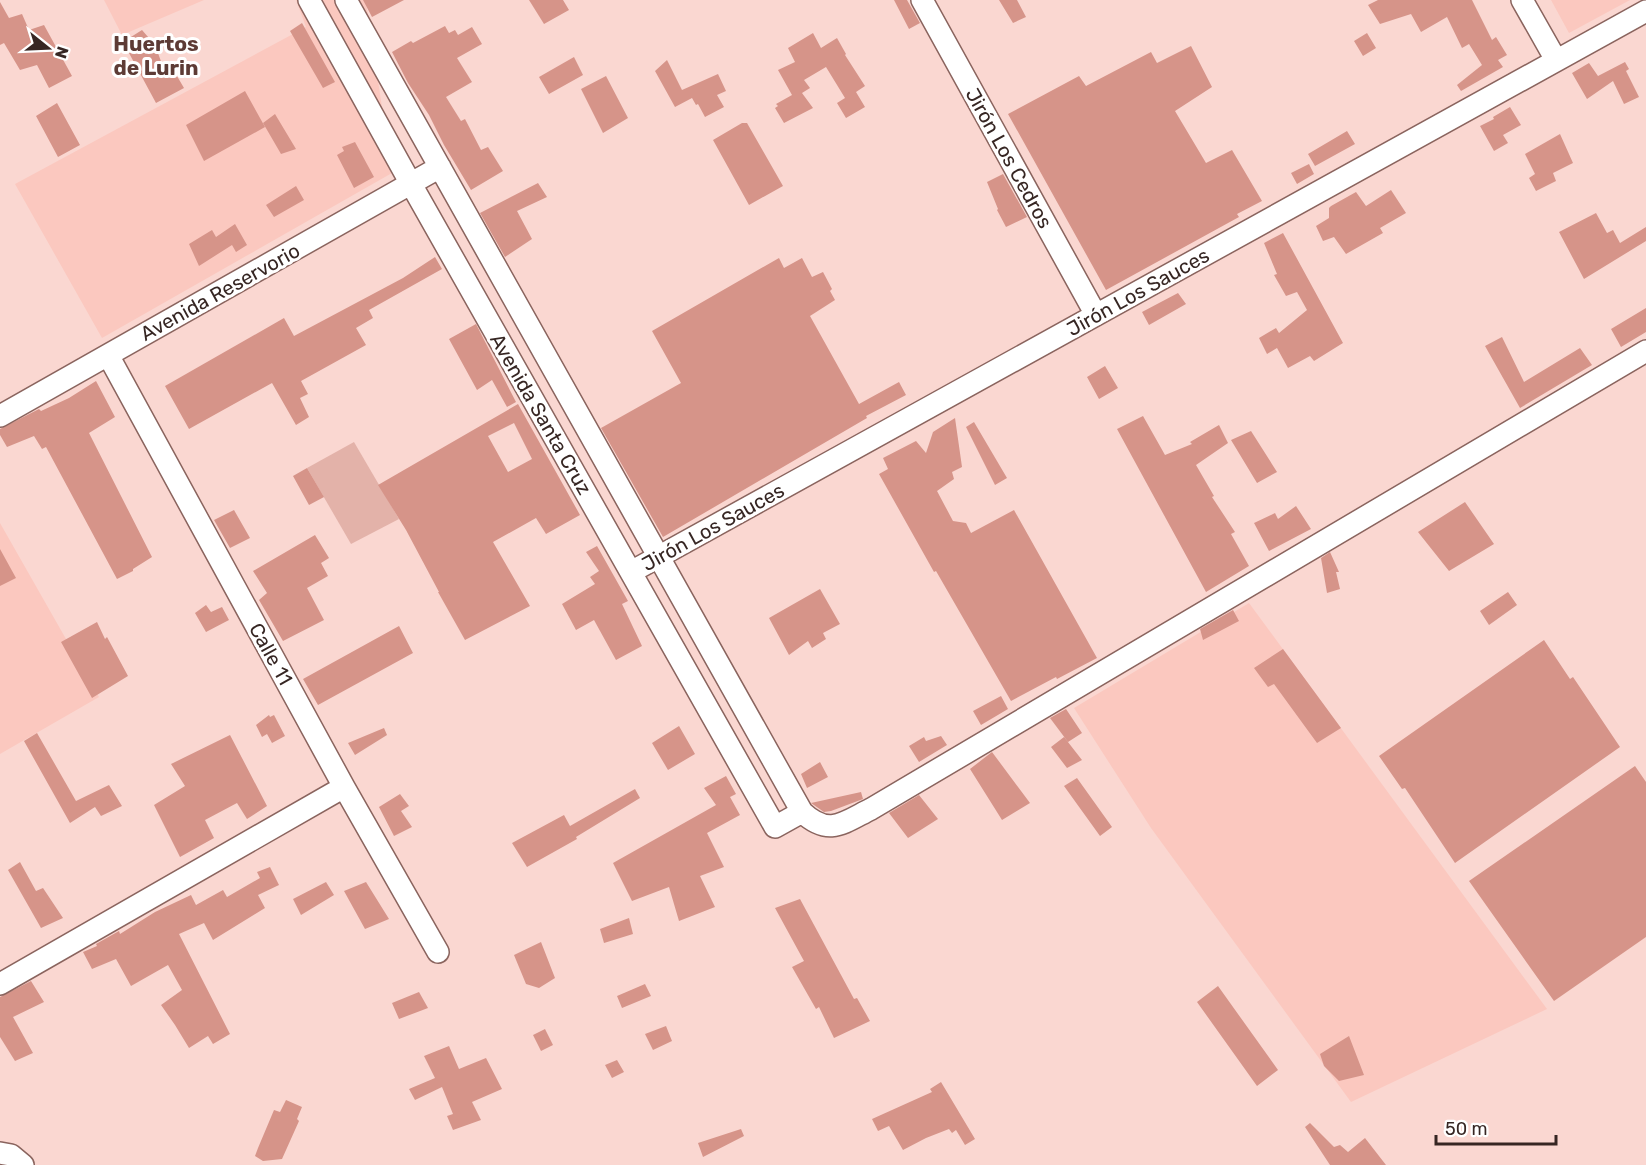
<svg xmlns="http://www.w3.org/2000/svg" width="1646" height="1165" font-family="Rubik,sans-serif">
  <style>
    .built { fill: #fbc8bf }
    .green { fill: #e3b2a9 }
    .building { fill: #d69489; fill-rule: evenodd }
    .lines { fill: none; stroke-linecap: round; stroke-linejoin: round }
    .minor-casing { stroke: #8a645e; stroke-width: 24 }
    .minor { stroke: #fff; stroke-width: 21 }
    .labels { text-anchor: middle; dominant-baseline: central; stroke-width: 6; stroke-linejoin: round; paint-order: stroke }
    .street-label { font-size: 20px; fill: #362623; stroke: #fff }
    .neighbourhood-label { font-size: 21px; font-weight: bold; fill: #5d3b35; stroke: #fff }
  </style>
  <rect width="100%" height="100%" fill="#fad7d1"/>
  <path class="built" d="M 104,0 L 204,0 L 122,35 Z
    M 296,0 L 370,0 L 366,2 L 392,173 L 102,338 L 15,184 L 306,27 Z
    M 1551,0 L 1630,0 L 1569,33 Z
    M 0,523 L 99,697 L 0,754 Z
    M 1249,603 L 1547,1009 L 1351,1102 L 1151,828 L 1074,708 Z"/>
  <path class="green" d="M 354,442 L 399,519 L 351,544 L 307,468 Z"/>
  <path class="building" d="M 363,0 L 404,0 L 372,17 Z
    M 529,0 L 563,0 L 569,10 L 544,24 Z
    M 894,0 L 907,0 L 920,23 L 909,29 Z
    M 999,0 L 1017,0 L 1026,17 L 1013,23 Z
    M 1378,0 L 1472,0 L 1492,40 L 1496,37 L 1507,55 L 1498,60 L 1503,67 L 1461,91 L 1457,85 L 1482,65 L 1469,44 L 1462,48 L 1447,17 L 1421,32 L 1411,14 L 1380,24 L 1368,5 Z
    M 0,2 L 9,18 L 22,14 L 29,30 L 44,25 L 72,76 L 49,88 L 37,65 L 20,70 L 4,43 L 0,45 Z
    M 302,23 L 335,82 L 323,88 L 290,31 Z
    M 445,26 L 449,33 L 455,30 L 458,35 L 472,27 L 482,44 L 457,58 L 472,82 L 446,97 L 461,121 L 465,119 L 481,150 L 488,147 L 503,171 L 471,190 L 444,145 L 429,115 L 408,83 L 392,52 L 411,41 L 413,43 Z
    M 142,30 L 155,45 L 166,75 L 174,71 L 184,88 L 156,103 L 123,42 Z
    M 813,33 L 821,48 L 837,38 L 846,54 L 845,55 L 865,86 L 856,92 L 865,107 L 846,118 L 837,103 L 845,98 L 826,67 L 804,80 L 810,88 L 802,93 L 813,108 L 784,123 L 775,108 L 778,106 L 776,104 L 792,95 L 778,70 L 795,62 L 788,48 Z
    M 1367,33 L 1376,48 L 1363,56 L 1354,41 Z
    M 1191,46 L 1212,87 L 1175,111 L 1206,163 L 1232,150 L 1262,201 L 1237,214 L 1239,217 L 1106,290 L 1008,114 L 1079,76 L 1086,86 L 1151,52 L 1157,63 Z
    M 574,57 L 583,75 L 549,94 L 539,77 Z
    M 667,60 L 682,90 L 718,74 L 726,91 L 717,95 L 724,107 L 705,117 L 698,104 L 696,105 L 692,98 L 675,107 L 655,71 Z
    M 1625,62 L 1629,69 L 1626,71 L 1639,97 L 1624,104 L 1613,81 L 1587,99 L 1572,73 L 1589,63 L 1598,76 Z
    M 606,76 L 628,118 L 603,133 L 581,89 Z
    M 245,91 L 265,127 L 204,161 L 186,125 Z
    M 57,103 L 80,145 L 58,157 L 36,116 Z
    M 1510,107 L 1521,125 L 1503,135 L 1508,143 L 1494,151 L 1480,126 L 1494,119 L 1493,117 Z
    M 275,114 L 296,149 L 281,154 L 263,123 Z
    M 742,123 L 747,123 L 783,186 L 749,205 L 713,140 Z
    M 1347,131 L 1355,144 L 1315,166 L 1308,154 Z
    M 1560,134 L 1573,163 L 1553,173 L 1556,181 L 1536,191 L 1529,178 L 1535,174 L 1525,154 Z
    M 355,142 L 374,177 L 354,188 L 337,155 L 344,151 L 342,147 Z
    M 1309,164 L 1314,174 L 1297,184 L 1291,173 Z
    M 1003,174 L 1027,217 L 1006,227 L 997,210 L 998,209 L 987,182 Z
    M 538,183 L 547,197 L 517,211 L 532,239 L 505,257 L 480,213 Z
    M 296,186 L 304,200 L 274,217 L 266,205 Z
    M 1391,190 L 1406,213 L 1380,228 L 1383,233 L 1346,254 L 1334,237 L 1323,241 L 1316,226 L 1329,218 L 1329,208 L 1331,206 L 1356,192 L 1366,206 Z
    M 1596,213 L 1607,233 L 1613,230 L 1620,243 L 1646,227 L 1646,241 L 1584,279 L 1559,232 Z
    M 235,224 L 247,245 L 236,252 L 232,245 L 199,266 L 189,244 L 212,230 L 216,237 Z
    M 1283,233 L 1343,343 L 1314,361 L 1310,356 L 1288,368 L 1277,348 L 1267,354 L 1259,338 L 1276,328 L 1279,333 L 1307,310 L 1297,292 L 1286,296 L 1274,275 L 1277,274 L 1264,243 Z
    M 435,257 L 442,269 L 369,310 L 373,318 L 356,328 L 366,345 L 301,381 L 308,394 L 300,398 L 309,417 L 296,425 L 272,383 L 189,429 L 165,386 L 284,318 L 294,336 L 403,278 Z
    M 779,258 L 784,268 L 802,258 L 812,277 L 823,272 L 832,289 L 830,291 L 835,300 L 810,316 L 859,404 L 899,382 L 906,395 L 866,416 L 867,418 L 663,537 L 601,428 L 681,383 L 652,331 Z
    M 1178,293 L 1186,304 L 1149,325 L 1142,312 Z
    M 1646,308 L 1646,332 L 1621,347 L 1611,329 Z
    M 476,324 L 516,402 L 507,407 L 492,380 L 477,390 L 449,339 Z
    M 1502,337 L 1524,382 L 1580,348 L 1592,365 L 1520,408 L 1485,346 Z
    M 1105,366 L 1118,388 L 1099,399 L 1087,377 Z
    M 96,381 L 115,417 L 89,433 L 152,557 L 133,569 L 133,571 L 117,579 L 46,447 L 42,449 L 34,436 L 7,447 L 0,435 L 0,429 L 39,409 L 41,411 L 69,398 Z
    M 518,404 L 580,515 L 546,534 L 536,518 L 493,542 L 530,606 L 465,640 L 438,592 L 439,592 L 406,530 L 378,485 ZM 514,423 L 532,459 L 508,472 L 488,436 Z
    M 1143,416 L 1165,455 L 1192,444 L 1190,442 L 1219,425 L 1228,443 L 1196,465 L 1214,496 L 1212,497 L 1235,532 L 1231,534 L 1249,566 L 1206,592 L 1117,429 Z
    M 955,418 L 962,467 L 952,472 L 954,479 L 937,491 L 953,521 L 966,523 L 971,533 L 1014,510 L 1097,658 L 1057,679 L 1056,677 L 1011,701 L 936,571 L 934,572 L 879,474 L 888,469 L 883,458 L 916,441 L 926,453 L 933,432 Z
    M 974,422 L 1007,478 L 995,485 L 966,427 Z
    M 1251,431 L 1277,472 L 1257,483 L 1231,440 Z
    M 307,468 L 324,497 L 309,505 L 293,476 Z
    M 1465,502 L 1494,544 L 1449,571 L 1418,532 Z
    M 1296,506 L 1311,529 L 1269,551 L 1254,523 L 1275,513 L 1278,519 Z
    M 234,510 L 250,538 L 230,548 L 214,520 Z
    M 315,535 L 329,558 L 321,563 L 328,576 L 307,588 L 324,620 L 283,641 L 259,600 L 267,593 L 253,571 Z
    M 597,546 L 628,601 L 622,604 L 642,646 L 616,660 L 594,620 L 576,630 L 562,604 L 595,584 L 590,577 L 599,571 L 586,552 Z
    M 0,549 L 16,578 L 0,586 Z
    M 1330,552 L 1339,572 L 1336,572 L 1340,589 L 1327,593 L 1321,558 Z
    M 820,589 L 840,624 L 823,633 L 826,639 L 812,648 L 808,641 L 789,655 L 769,618 Z
    M 1508,592 L 1517,605 L 1489,625 L 1480,611 Z
    M 206,605 L 211,612 L 222,607 L 229,620 L 206,632 L 195,613 Z
    M 1233,610 L 1239,621 L 1203,640 L 1200,629 Z
    M 97,622 L 105,639 L 107,637 L 128,676 L 92,698 L 61,642 Z
    M 399,626 L 413,653 L 318,705 L 303,679 Z
    M 1544,640 L 1570,679 L 1573,677 L 1620,747 L 1455,863 L 1405,788 L 1402,789 L 1379,756 Z
    M 1283,649 L 1341,728 L 1317,743 L 1274,684 L 1268,687 L 1254,668 Z
    M 1001,696 L 1008,709 L 981,725 L 973,711 Z
    M 1066,709 L 1082,733 L 1068,742 L 1050,718 Z
    M 269,715 L 270,717 L 274,715 L 285,736 L 272,743 L 267,734 L 262,737 L 256,725 Z
    M 679,726 L 695,754 L 668,770 L 652,743 Z
    M 384,728 L 387,735 L 355,755 L 348,743 Z
    M 37,733 L 76,801 L 109,785 L 122,806 L 101,816 L 95,807 L 70,823 L 24,741 Z
    M 230,735 L 267,806 L 247,819 L 237,803 L 205,820 L 214,838 L 180,857 L 154,805 L 185,786 L 171,764 Z
    M 941,736 L 947,745 L 919,762 L 909,746 L 924,737 L 926,741 Z
    M 1064,737 L 1082,760 L 1067,768 L 1051,747 Z
    M 992,752 L 1030,803 L 1002,820 L 970,769 Z
    M 820,762 L 828,777 L 807,788 L 801,774 Z
    M 1635,766 L 1646,782 L 1646,937 L 1554,1001 L 1469,881 Z
    M 726,776 L 736,794 L 730,797 L 740,815 L 707,833 L 724,867 L 700,876 L 715,907 L 679,921 L 669,887 L 632,901 L 613,863 L 716,805 L 704,788 Z
    M 1077,778 L 1112,827 L 1100,836 L 1064,786 Z
    M 635,789 L 640,798 L 576,837 L 577,839 L 527,867 L 512,843 L 564,815 L 570,826 Z
    M 861,792 L 863,799 L 831,811 L 824,812 L 811,803 Z
    M 400,794 L 409,806 L 401,811 L 412,827 L 394,836 L 379,807 Z
    M 919,795 L 938,819 L 908,838 L 889,813 Z
    M 20,862 L 36,891 L 43,888 L 63,918 L 41,928 L 8,870 Z
    M 270,867 L 279,885 L 258,895 L 265,908 L 213,940 L 204,923 L 179,934 L 230,1034 L 213,1044 L 208,1036 L 189,1048 L 175,1025 L 161,1005 L 182,990 L 168,965 L 131,986 L 116,959 L 92,969 L 83,952 L 97,946 L 96,944 L 119,931 L 120,934 L 155,912 L 191,895 L 196,905 L 223,890 L 227,897 L 260,878 L 257,872 Z
    M 326,882 L 334,895 L 301,915 L 293,899 Z
    M 366,882 L 389,919 L 365,929 L 344,891 Z
    M 800,899 L 854,999 L 857,998 L 870,1021 L 834,1038 L 819,1007 L 816,1009 L 792,967 L 804,961 L 775,908 Z
    M 629,918 L 633,934 L 604,943 L 600,929 Z
    M 541,942 L 555,978 L 539,988 L 526,984 L 514,955 Z
    M 31,981 L 44,1002 L 13,1017 L 33,1053 L 15,1061 L 0,1037 L 0,997 Z
    M 645,984 L 651,996 L 622,1008 L 617,996 Z
    M 1218,986 L 1278,1070 L 1257,1086 L 1197,1002 Z
    M 419,992 L 428,1008 L 399,1019 L 392,1003 Z
    M 666,1026 L 672,1041 L 653,1050 L 645,1034 Z
    M 545,1029 L 553,1045 L 541,1051 L 533,1035 Z
    M 1349,1036 L 1364,1075 L 1339,1081 L 1324,1066 L 1320,1054 Z
    M 449,1046 L 459,1069 L 486,1058 L 502,1089 L 472,1102 L 481,1120 L 453,1130 L 447,1116 L 453,1114 L 442,1087 L 415,1100 L 409,1089 L 435,1078 L 424,1056 Z
    M 617,1060 L 624,1072 L 612,1078 L 605,1065 Z
    M 941,1082 L 975,1139 L 965,1145 L 956,1130 L 952,1133 L 949,1129 L 926,1138 L 903,1150 L 889,1126 L 878,1131 L 872,1119 L 932,1092 L 930,1089 Z
    M 286,1100 L 302,1107 L 297,1119 L 299,1121 L 282,1159 L 263,1161 L 255,1156 L 258,1148 L 274,1110 L 280,1112 Z
    M 1310,1123 L 1334,1147 L 1340,1145 L 1348,1152 L 1365,1138 L 1386,1165 L 1330,1165 L 1305,1127 Z
    M 741,1129 L 744,1136 L 703,1157 L 698,1143 Z"/>
  <g class="lines">
    <defs>
      <path id="minor" d="M 309,0 L 411,184 L 775,827 L 802,812
        M 346,0 L 802,812 C 829,837 843,823 871,809 L 1646,351
        M 922,0 L 1096,315
        M 1522,0 L 1556,60
        M 108,355 L 344,787 L 438,952
        M 0,416 L 440,167
        M 631,572 L 1646,11
        M 0,984 L 344,787
        M 0,1153 L 11,1155 L 23,1165"/>
    </defs>
    <use href="#minor" class="minor-casing"/>
    <use href="#minor" class="minor"/>
  </g>
  <g class="labels">
    <g class="street-label">
      <text transform="translate(1009 158) rotate(61)">Jirón Los Cedros</text>
      <text transform="translate(220 292) rotate(-29)">Avenida Reservorio</text>
      <text transform="translate(1138 292) rotate(-29)">Jirón Los Sauces</text>
      <text transform="translate(541 414) rotate(60)">Avenida Santa Cruz</text>
      <text transform="translate(713 527) rotate(-29)">Jirón Los Sauces</text>
      <text transform="translate(271 654) rotate(61)">Calle 11</text>
    </g>
    <g class="neighbourhood-label">
      <text x="156" y="43">Huertos<tspan x="156" dy="24">de Lurin</tspan></text>
    </g>
  </g>
  <g transform="translate(48 48) rotate(108)" stroke="#ffffff" stroke-width="4.5" paint-order="stroke">
  <path d="M0-4.5L10 22L0 15L-10 22Z" fill="#362623"/>
  <text y="-9" font-size="16" font-weight="bold" text-anchor="middle" fill="#362623">N</text>
  </g>
  <path d="M1436 1135v9h120v-9" fill="none" stroke="#362623" stroke-width="3"/>
  <text x="1445" y="1135" font-size="18" fill="#362623" stroke="#ffffff" stroke-width="4.5" paint-order="stroke">50 m</text>
</svg>
